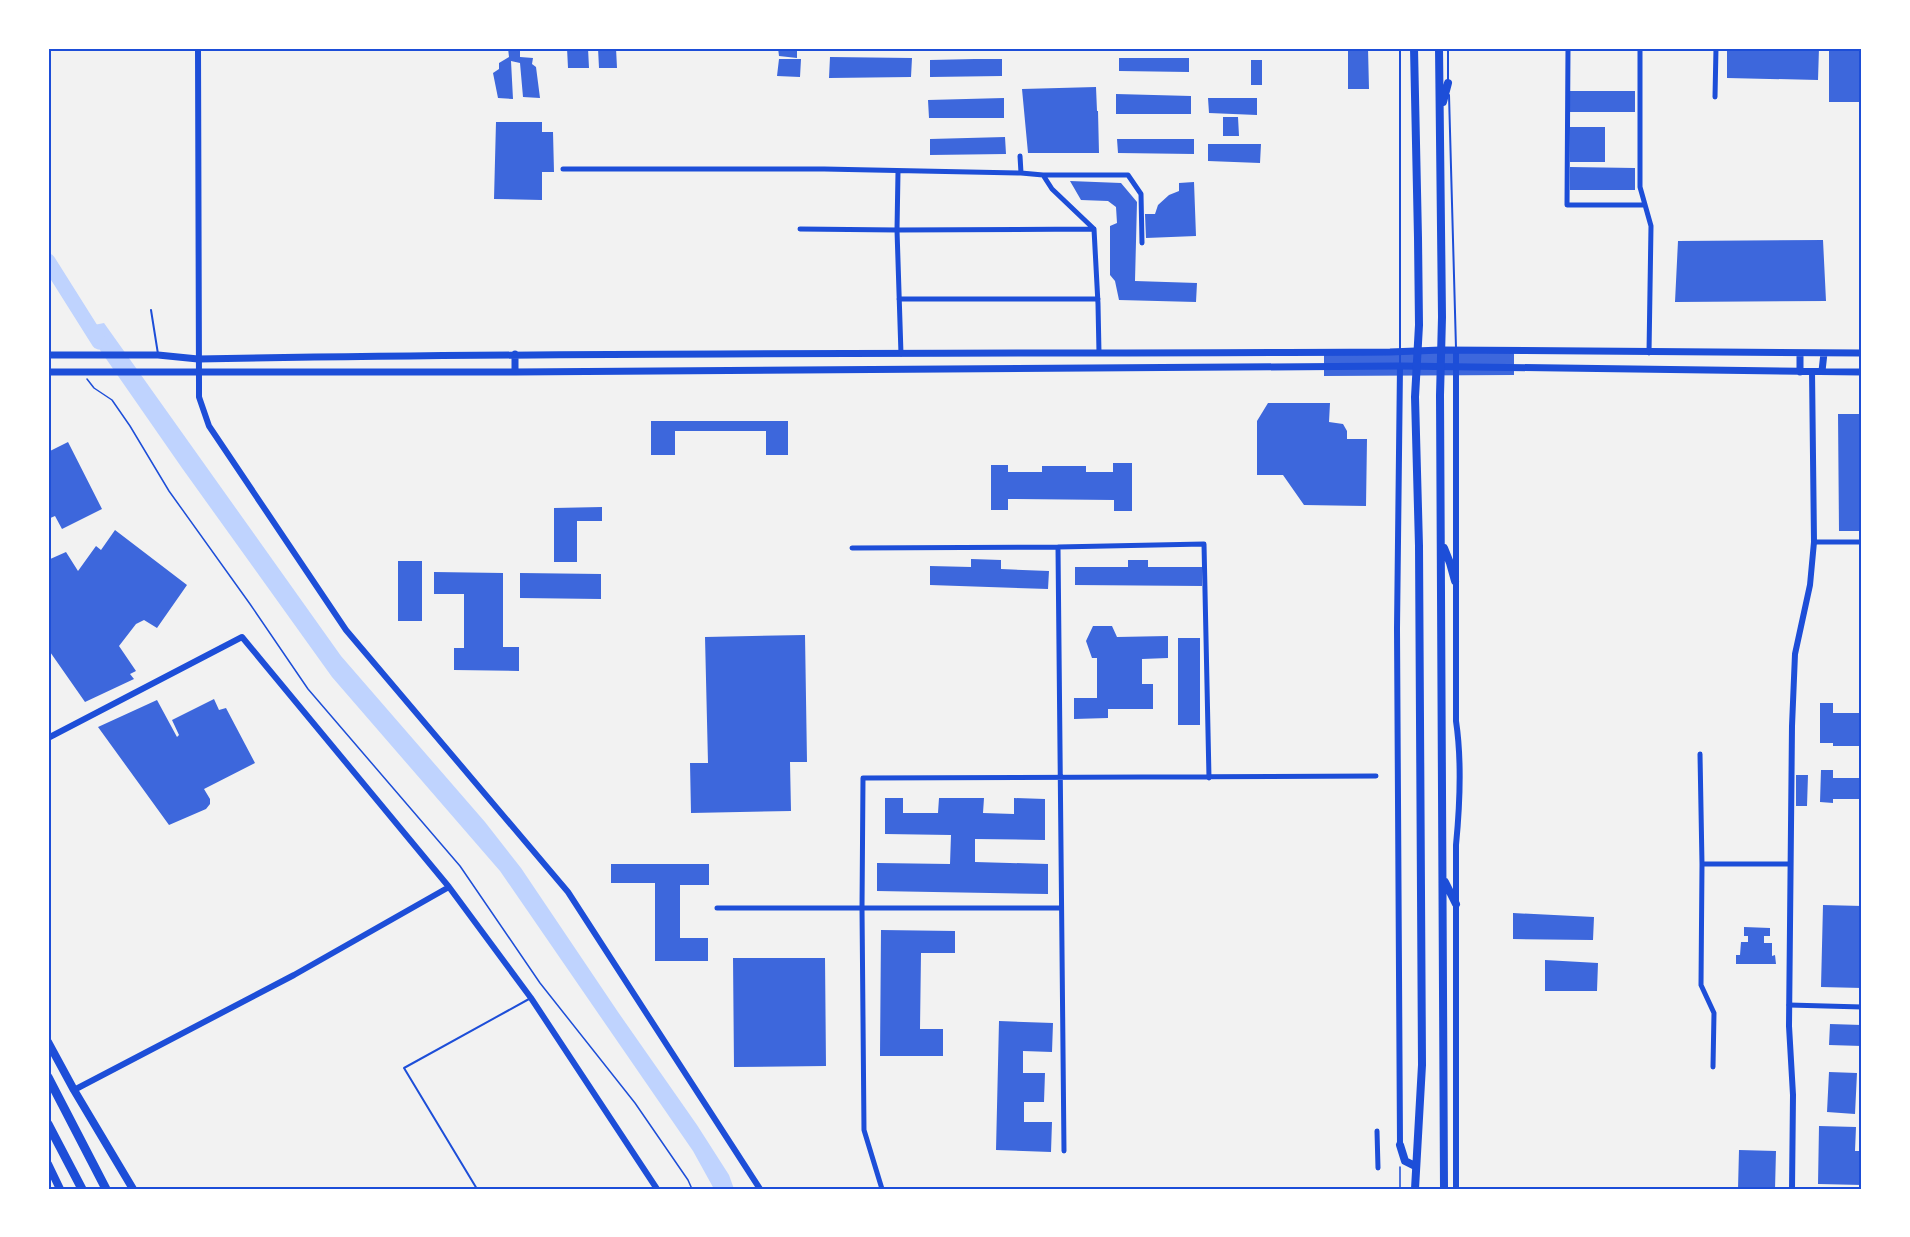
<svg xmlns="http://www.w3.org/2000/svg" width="1910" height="1237" font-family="Raleway,sans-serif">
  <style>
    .water { fill: #bfd3fe }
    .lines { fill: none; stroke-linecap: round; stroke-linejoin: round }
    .river { stroke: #bfd3fe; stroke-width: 15 }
    .building { fill: #3d67dc }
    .path { stroke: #1d4ed8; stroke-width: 1.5 }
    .service { stroke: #1d4ed8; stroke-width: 2 }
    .minor { stroke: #1d4ed8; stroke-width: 5 }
    .tertiary { stroke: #1d4ed8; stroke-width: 6 }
    .secondary { stroke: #1d4ed8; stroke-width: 7 }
    .primary { stroke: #1d4ed8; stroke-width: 8 }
    .motorway { stroke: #1d4ed8; stroke-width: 9 }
    .neatline { fill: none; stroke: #1d4ed8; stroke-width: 2 }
  </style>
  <rect width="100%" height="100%" fill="#f2f2f2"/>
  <path class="water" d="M 104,323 L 341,656 L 485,822 L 521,868 L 618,1012 L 697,1125 L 729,1175 L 734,1189 L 714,1189 L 693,1151 L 500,871 L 332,677 L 182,468 L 84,327 Z"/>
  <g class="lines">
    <path class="river" d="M 48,261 L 99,342"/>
  </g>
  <path class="building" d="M 508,48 L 520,48 L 520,57 L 533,58 L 532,64 L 536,67 L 540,98 L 523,97 L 520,63 L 511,61 L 513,99 L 498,98 L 493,73 L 499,69 L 499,63 L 509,57 Z
    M 567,48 L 588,48 L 589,68 L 568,68 Z
    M 598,48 L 616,48 L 617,68 L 599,68 Z
    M 778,48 L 797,48 L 797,58 L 779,56 Z
    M 1348,48 L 1368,48 L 1369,89 L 1348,89 Z
    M 1727,48 L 1819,48 L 1818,80 L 1727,78 Z
    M 1829,48 L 1862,48 L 1862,102 L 1829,102 Z
    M 830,57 L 912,58 L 911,77 L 829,78 Z
    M 1119,58 L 1189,58 L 1189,72 L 1119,71 Z
    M 779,59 L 801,59 L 800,77 L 777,76 Z
    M 975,59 L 1002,59 L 1002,76 L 930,77 L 930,60 Z
    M 1251,60 L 1262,60 L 1262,85 L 1251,85 Z
    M 1096,87 L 1097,111 L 1098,111 L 1099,153 L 1028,153 L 1022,89 Z
    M 1569,91 L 1635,91 L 1635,112 L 1569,112 Z
    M 1116,94 L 1191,96 L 1191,114 L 1116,114 Z
    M 1004,98 L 1004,118 L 929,118 L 928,100 Z
    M 1208,98 L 1257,98 L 1257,115 L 1209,113 Z
    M 1223,117 L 1238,117 L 1239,136 L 1223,136 Z
    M 496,122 L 542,122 L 542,132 L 553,132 L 554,172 L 542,172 L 542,200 L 494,199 Z
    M 1570,127 L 1605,127 L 1605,162 L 1570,162 Z
    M 1005,137 L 1006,154 L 930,155 L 930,139 Z
    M 1117,139 L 1194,139 L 1194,154 L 1118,153 Z
    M 1208,144 L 1261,144 L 1260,163 L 1208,161 Z
    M 1570,167 L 1635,168 L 1635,190 L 1570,190 Z
    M 1070,181 L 1121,183 L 1137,202 L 1135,281 L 1197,283 L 1196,302 L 1119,300 L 1115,281 L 1110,275 L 1110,226 L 1117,223 L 1116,207 L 1108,201 L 1081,200 Z
    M 1194,182 L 1196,236 L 1146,238 L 1145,214 L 1155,214 L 1158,205 L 1169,195 L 1179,191 L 1179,183 Z
    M 1823,240 L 1826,301 L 1675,302 L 1678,241 Z
    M 1324,349 L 1514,349 L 1514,375 L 1324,376 Z
    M 1268,403 L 1330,403 L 1329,422 L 1343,424 L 1347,431 L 1347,439 L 1367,439 L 1366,506 L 1304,505 L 1283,475 L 1257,475 L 1257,421 Z
    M 1838,414 L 1862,414 L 1862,531 L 1839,531 Z
    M 651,421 L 788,421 L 788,455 L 766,455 L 766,431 L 675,431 L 675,455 L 651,455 Z
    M 68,442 L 102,509 L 62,529 L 55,516 L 48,519 L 48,452 Z
    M 1113,463 L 1132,463 L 1132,511 L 1114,511 L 1114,500 L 1008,499 L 1008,510 L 991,510 L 991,465 L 1008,465 L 1008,472 L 1042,472 L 1042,466 L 1086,466 L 1086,472 L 1113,472 Z
    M 602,507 L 602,521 L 577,521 L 577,562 L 554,562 L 554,508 Z
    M 115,530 L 187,585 L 157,628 L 144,620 L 136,624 L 119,646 L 136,671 L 130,674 L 134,679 L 85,702 L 48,649 L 48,560 L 66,552 L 78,571 L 96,546 L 101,550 Z
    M 971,559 L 1001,560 L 1001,569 L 1049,571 L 1048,589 L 930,585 L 930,566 L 971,567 Z
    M 1128,560 L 1148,560 L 1148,567 L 1202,567 L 1202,586 L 1075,585 L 1075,567 L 1128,567 Z
    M 398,561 L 422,561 L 422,621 L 398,621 Z
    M 434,572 L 503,573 L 503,647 L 519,647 L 519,671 L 454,670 L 454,648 L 464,648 L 464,594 L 434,594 Z
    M 520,573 L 601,574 L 601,599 L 520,598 Z
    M 1093,626 L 1112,626 L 1117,637 L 1168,636 L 1168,658 L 1142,659 L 1142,684 L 1153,684 L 1153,709 L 1108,709 L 1108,718 L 1074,719 L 1074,698 L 1097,698 L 1097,658 L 1092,658 L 1086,641 Z
    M 805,635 L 807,762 L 790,762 L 791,811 L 691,813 L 690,763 L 708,763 L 705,637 Z
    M 1178,638 L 1200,638 L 1200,725 L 1178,725 Z
    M 214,699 L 219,710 L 226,708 L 255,763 L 204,789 L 210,799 L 210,804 L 206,809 L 169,825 L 98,727 L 157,700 L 177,737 L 179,735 L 172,720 Z
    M 1820,703 L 1833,703 L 1833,713 L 1862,713 L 1862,746 L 1833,746 L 1833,743 L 1820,743 Z
    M 1821,770 L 1833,770 L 1833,778 L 1862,778 L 1862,799 L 1833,799 L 1833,803 L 1820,802 Z
    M 1796,775 L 1808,775 L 1807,806 L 1796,806 Z
    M 885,798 L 903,798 L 903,813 L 938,813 L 939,798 L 984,798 L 983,813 L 1014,814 L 1014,798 L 1045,799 L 1045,840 L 975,839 L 975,862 L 1048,864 L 1048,894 L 877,891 L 877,863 L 950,864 L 951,835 L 885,834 Z
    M 611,864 L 709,864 L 709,885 L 680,885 L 680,938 L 708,938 L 708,961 L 655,961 L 655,883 L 611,883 Z
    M 1823,905 L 1862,906 L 1862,988 L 1821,987 Z
    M 1513,913 L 1594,917 L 1593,940 L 1513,939 Z
    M 1744,927 L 1770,928 L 1770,936 L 1764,936 L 1764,943 L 1772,943 L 1772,956 L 1775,955 L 1776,964 L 1736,964 L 1736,955 L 1740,955 L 1741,942 L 1748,942 L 1748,936 L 1744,936 Z
    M 881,930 L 955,931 L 955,953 L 921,953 L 920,1029 L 943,1029 L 943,1056 L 880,1056 Z
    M 733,958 L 825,958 L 826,1066 L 734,1067 Z
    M 1545,960 L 1598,963 L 1597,991 L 1545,991 Z
    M 999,1021 L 1053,1023 L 1052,1052 L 1023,1051 L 1023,1073 L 1045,1073 L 1044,1102 L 1024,1102 L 1024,1122 L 1052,1122 L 1051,1152 L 996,1150 Z
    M 1830,1024 L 1862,1025 L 1862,1046 L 1829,1045 Z
    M 1829,1072 L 1857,1073 L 1855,1114 L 1827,1112 Z
    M 1819,1126 L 1856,1127 L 1855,1151 L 1862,1151 L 1862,1185 L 1818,1184 Z
    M 1739,1150 L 1776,1151 L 1775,1189 L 1738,1189 Z"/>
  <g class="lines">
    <path class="path" d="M 87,379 L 94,388 L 112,400 L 130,426 L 169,491 L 250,604 L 308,689 L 460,866 L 540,983 L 635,1103 L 688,1180 L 692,1189
      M 1400,1189 L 1400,1167"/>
    <path class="service" d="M 1448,48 L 1448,81
      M 1449,95 L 1456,348
      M 151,310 L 158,354
      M 1400,363 L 1400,48
      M 477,1189 L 404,1068 L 529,999"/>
    <path class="minor" d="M 1568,48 L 1567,205 L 1644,205
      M 1640,48 L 1640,187 L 1651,226 L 1649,353
      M 1715,97 L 1716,48
      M 1020,156 L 1021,173 L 1043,175 L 1052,189 L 1094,229 L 1098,304 L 1099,353
      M 563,169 L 824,169 L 1021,173
      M 1043,175 L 1128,175 L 1141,194 L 1142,243
      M 800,229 L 897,230 L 898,172
      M 899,299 L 1098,299
      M 901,354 L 897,230 L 1094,229
      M 1814,542 L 1862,542
      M 1058,547 L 1064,1151
      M 852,548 L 1058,547 L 1204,544 L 1209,778
      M 1700,754 L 1702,864 L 1701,985 L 1714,1013 L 1713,1067
      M 1702,864 L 1790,864
      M 717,908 L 1061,908
      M 1789,1005 L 1862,1007
      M 1377,1131 L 1378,1168
      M 882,1189 L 864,1130 L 862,908 L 863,778 L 1376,776"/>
    <path class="tertiary" d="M 198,48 L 199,382 L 199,397 L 209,426 L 346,630 L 568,892 L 760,1189
      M 1456,350 L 1456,721 C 1462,761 1460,804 1456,845 L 1456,1189
      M 1400,366 L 1397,629 L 1400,1145
      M 48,738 L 242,637 L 449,887 L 531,998 L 657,1189
      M 74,1090 L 294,975 L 449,887
      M 1792,1189 L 1793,1095 L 1789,1026 L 1792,726 L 1795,654 L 1810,585 L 1814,542 L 1812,371"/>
    <path class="secondary" d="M 1800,353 L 1800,372
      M 48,355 L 158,355 L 198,359 C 595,352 992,354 1390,352 L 1441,350 L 1862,353
      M 1822,371 L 1824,353
      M 48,372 L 515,372 L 1400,366 L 1862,372
      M 515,372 L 515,354"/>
    <path class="primary" d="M 1414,48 L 1418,238 L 1419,325 L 1415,397 L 1419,546 L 1422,1065 L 1415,1189
      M 1439,48 L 1442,317 L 1440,395 L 1444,1189
      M 1443,102 L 1448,83
      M 1444,548 L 1450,563 L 1455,581
      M 1445,882 L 1456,904
      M 48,1042 L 74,1090 L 133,1189
      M 1400,1145 L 1405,1161 L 1415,1166
      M 48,1164 L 60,1189"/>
    <path class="motorway" d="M 48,1077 L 106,1189
      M 48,1124 L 82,1189"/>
  </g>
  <rect width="1910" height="1237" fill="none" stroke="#ffffff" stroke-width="99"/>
  <rect x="50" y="50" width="1810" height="1138" class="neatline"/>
</svg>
